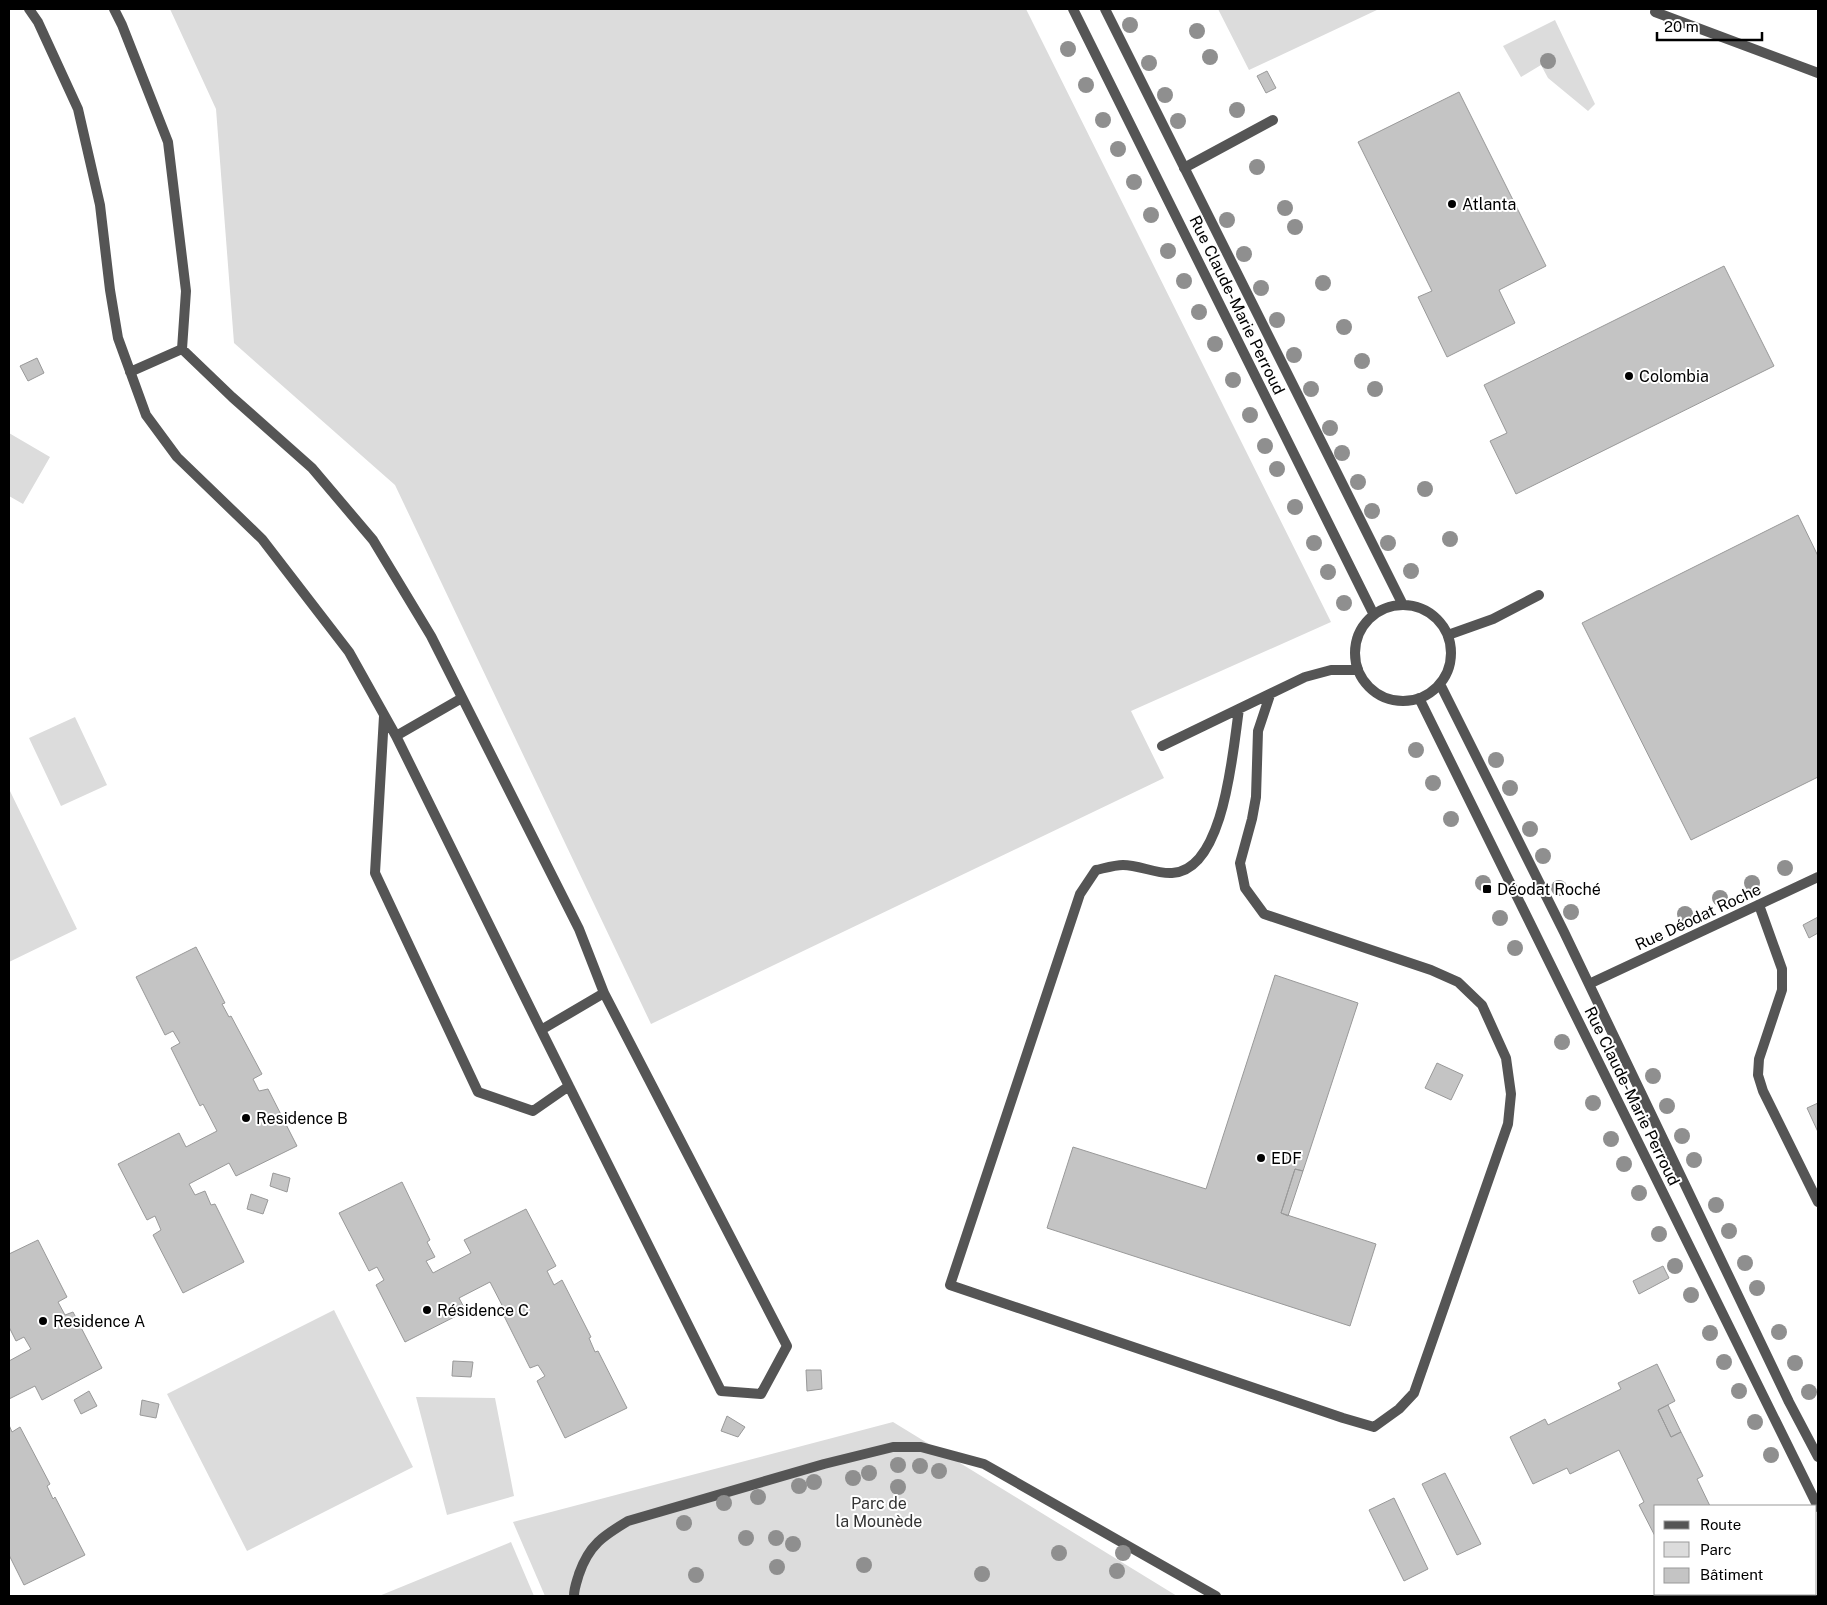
<svg xmlns="http://www.w3.org/2000/svg" width="1827" height="1605" font-family="'Public Sans',sans-serif">
  <style>
    .green { fill: #dcdcdc }
    .building { fill: #c4c4c4; stroke: #999 }
    .lines { fill: none; stroke-linecap: round; stroke-linejoin: round }
    .service { stroke: #555; stroke-width: 10 }
    .minor { stroke: #555; stroke-width: 10 }
    .tertiary { stroke: #555; stroke-width: 10 }
    .tree { fill: #8f8f8f }
    .poi-dot { fill: #000; stroke: #fff; stroke-width: 2 }
    .labels { text-anchor: middle; dominant-baseline: central; stroke-width: 4; stroke-linejoin: round; paint-order: stroke }
    .poi-label { font-size: 16px; fill: #000; stroke: #fff; text-anchor: start }
    .street-label { font-size: 16px; fill: #000; stroke: #fff }
    .park-label { font-size: 16px; fill: #333; stroke: #fff }
  </style>
  <rect width="100%" height="100%" fill="#fff"/>
  <path class="green" d="M 170,9 L 1026,9 L 1331,622 L 1131,711 L 1164,778 L 651,1024 L 395,485 L 234,343 L 216,109 Z
    M 1218,9 L 1379,9 L 1249,70 Z
    M 1555,20 L 1595,104 L 1588,111 L 1548,78 L 1541,65 L 1521,77 L 1503,46 Z
    M 9,433 L 50,457 L 23,504 L 9,496 Z
    M 75,717 L 107,785 L 61,806 L 29,738 Z
    M 9,789 L 77,929 L 9,962 Z
    M 334,1310 L 413,1467 L 247,1551 L 167,1394 Z
    M 416,1397 L 495,1398 L 514,1496 L 447,1515 Z
    M 893,1422 L 1177,1596 L 545,1596 L 513,1522 Z
    M 511,1542 L 534,1596 L 379,1596 Z"/>
  <path class="building" d="M 1267,71 L 1276,88 L 1266,93 L 1257,76 Z
    M 1459,92 L 1546,266 L 1499,290 L 1515,323 L 1447,357 L 1418,297 L 1432,291 L 1358,142 Z
    M 1724,266 L 1774,366 L 1516,494 L 1490,441 L 1507,433 L 1484,385 Z
    M 37,358 L 44,373 L 28,381 L 20,366 Z
    M 1798,515 L 1818,556 L 1818,777 L 1691,840 L 1582,623 Z
    M 1818,917 L 1818,933 L 1809,938 L 1803,925 Z
    M 196,947 L 225,1003 L 222,1004 L 229,1017 L 231,1016 L 262,1074 L 253,1079 L 259,1091 L 268,1089 L 297,1146 L 236,1176 L 229,1163 L 189,1184 L 195,1195 L 205,1191 L 211,1205 L 215,1204 L 244,1262 L 183,1293 L 153,1235 L 161,1230 L 155,1216 L 147,1220 L 118,1164 L 179,1133 L 186,1147 L 217,1131 L 203,1104 L 200,1106 L 171,1048 L 180,1043 L 173,1031 L 165,1035 L 136,977 Z
    M 1275,975 L 1358,1003 L 1303,1171 L 1295,1169 L 1281,1213 L 1376,1244 L 1350,1326 L 1047,1228 L 1073,1147 L 1206,1189 Z
    M 1437,1063 L 1463,1075 L 1451,1100 L 1425,1088 Z
    M 1818,1103 L 1818,1132 L 1807,1108 Z
    M 1295,1169 L 1303,1171 L 1288,1216 L 1281,1213 Z
    M 273,1173 L 290,1178 L 287,1192 L 270,1186 Z
    M 402,1182 L 430,1240 L 427,1242 L 435,1257 L 426,1261 L 433,1273 L 471,1253 L 464,1240 L 526,1209 L 556,1266 L 547,1271 L 554,1285 L 562,1280 L 591,1337 L 589,1338 L 595,1352 L 598,1351 L 627,1408 L 565,1438 L 537,1381 L 545,1376 L 538,1365 L 530,1368 L 501,1310 L 504,1309 L 490,1282 L 459,1298 L 466,1311 L 405,1342 L 376,1285 L 384,1280 L 377,1267 L 369,1271 L 339,1213 Z
    M 251,1194 L 268,1200 L 263,1214 L 247,1209 Z
    M 38,1240 L 67,1297 L 58,1302 L 65,1315 L 73,1312 L 102,1368 L 42,1400 L 35,1386 L 9,1399 L 9,1361 L 31,1349 L 24,1337 L 16,1341 L 9,1327 L 9,1254 Z
    M 1663,1266 L 1669,1278 L 1639,1294 L 1633,1281 Z
    M 453,1361 L 473,1362 L 471,1377 L 452,1376 Z
    M 1657,1364 L 1675,1401 L 1658,1410 L 1671,1437 L 1681,1432 L 1703,1476 L 1697,1479 L 1710,1506 L 1656,1506 L 1656,1538 L 1639,1505 L 1644,1502 L 1619,1450 L 1570,1474 L 1567,1468 L 1533,1484 L 1510,1437 L 1545,1419 L 1548,1425 L 1621,1389 L 1618,1383 Z
    M 806,1370 L 821,1370 L 822,1389 L 807,1391 Z
    M 89,1391 L 97,1406 L 81,1414 L 74,1400 Z
    M 142,1400 L 159,1404 L 156,1418 L 140,1415 Z
    M 1668,1405 L 1681,1432 L 1671,1437 L 1658,1410 Z
    M 727,1416 L 745,1427 L 738,1437 L 721,1431 Z
    M 9,1425 L 12,1432 L 20,1427 L 50,1484 L 47,1486 L 53,1499 L 55,1497 L 85,1555 L 24,1585 L 9,1555 Z
    M 1445,1473 L 1481,1544 L 1457,1555 L 1422,1484 Z
    M 1394,1498 L 1428,1569 L 1404,1581 L 1369,1510 Z"/>
  <g class="lines">
    <path class="service" d="M 29,9 L 38,22 L 78,109 L 100,205 L 110,290 L 118,338 L 146,415 L 177,457 L 262,539 L 349,652 L 396,736 L 541,1030 L 604,993 L 579,929 L 431,636 L 373,540 L 312,468 L 232,397 L 182,349 L 186,291 L 168,142 L 122,25 L 114,9
      M 1184,168 L 1273,120
      M 130,372 L 182,349
      M 1448,635 L 1493,619 L 1539,595
      M 1239,709 C 1233,748 1225,871 1172,873 C 1156,874 1139,865 1123,865 C 1115,865 1105,868 1096,870 L 1080,894 L 950,1285 L 1343,1418 L 1374,1427 L 1399,1409 L 1414,1393 L 1508,1124 L 1511,1094 L 1506,1058 L 1482,1005 L 1458,982 L 1431,970 L 1264,914 L 1245,888 L 1240,863 L 1252,819 L 1256,797 L 1258,731 L 1270,695
      M 384,716 L 375,873 L 478,1092 L 533,1111 L 569,1086
      M 396,736 L 462,698
      M 1162,746 L 1305,677 L 1331,670 L 1358,670
      M 1759,905 L 1782,969 L 1782,990 L 1759,1059 L 1758,1075 L 1763,1091 L 1818,1202
      M 541,1030 L 721,1391 L 761,1394 L 787,1346 L 604,993
      M 574,1596 C 574,1588 577,1581 579,1574 C 589,1545 603,1536 628,1521 L 824,1464 L 893,1447 L 921,1447 L 984,1464 L 1216,1596"/>
    <path class="minor" d="M 1655,12 L 1818,73"/>
    <path class="tertiary" d="M 1073,9 L 1374,615
      M 1105,9 L 1403,605
      M1355 653a48 48 0 1 1 96 0a48 48 0 1 1-96 0Z
      M 1440,684 L 1564,932 L 1789,1402 L 1818,1457
      M 1419,698 L 1818,1507
      M 1589,984 L 1818,877"/>
  </g>
  <g class="tree">
    <circle cx="1130" cy="25" r="8"/>
    <circle cx="1197" cy="31" r="8"/>
    <circle cx="1068" cy="49" r="8"/>
    <circle cx="1210" cy="57" r="8"/>
    <circle cx="1548" cy="61" r="8"/>
    <circle cx="1149" cy="63" r="8"/>
    <circle cx="1086" cy="85" r="8"/>
    <circle cx="1165" cy="95" r="8"/>
    <circle cx="1237" cy="110" r="8"/>
    <circle cx="1103" cy="120" r="8"/>
    <circle cx="1178" cy="121" r="8"/>
    <circle cx="1118" cy="149" r="8"/>
    <circle cx="1257" cy="167" r="8"/>
    <circle cx="1134" cy="182" r="8"/>
    <circle cx="1285" cy="208" r="8"/>
    <circle cx="1151" cy="215" r="8"/>
    <circle cx="1227" cy="220" r="8"/>
    <circle cx="1295" cy="227" r="8"/>
    <circle cx="1168" cy="251" r="8"/>
    <circle cx="1244" cy="254" r="8"/>
    <circle cx="1184" cy="281" r="8"/>
    <circle cx="1323" cy="283" r="8"/>
    <circle cx="1261" cy="288" r="8"/>
    <circle cx="1199" cy="312" r="8"/>
    <circle cx="1277" cy="320" r="8"/>
    <circle cx="1344" cy="327" r="8"/>
    <circle cx="1215" cy="344" r="8"/>
    <circle cx="1294" cy="355" r="8"/>
    <circle cx="1362" cy="361" r="8"/>
    <circle cx="1233" cy="380" r="8"/>
    <circle cx="1311" cy="389" r="8"/>
    <circle cx="1375" cy="389" r="8"/>
    <circle cx="1250" cy="415" r="8"/>
    <circle cx="1330" cy="428" r="8"/>
    <circle cx="1265" cy="446" r="8"/>
    <circle cx="1342" cy="453" r="8"/>
    <circle cx="1277" cy="469" r="8"/>
    <circle cx="1358" cy="482" r="8"/>
    <circle cx="1425" cy="489" r="8"/>
    <circle cx="1295" cy="507" r="8"/>
    <circle cx="1372" cy="511" r="8"/>
    <circle cx="1450" cy="539" r="8"/>
    <circle cx="1314" cy="543" r="8"/>
    <circle cx="1388" cy="543" r="8"/>
    <circle cx="1411" cy="571" r="8"/>
    <circle cx="1328" cy="572" r="8"/>
    <circle cx="1344" cy="603" r="8"/>
    <circle cx="1416" cy="750" r="8"/>
    <circle cx="1496" cy="760" r="8"/>
    <circle cx="1433" cy="783" r="8"/>
    <circle cx="1510" cy="788" r="8"/>
    <circle cx="1451" cy="819" r="8"/>
    <circle cx="1530" cy="829" r="8"/>
    <circle cx="1543" cy="856" r="8"/>
    <circle cx="1785" cy="868" r="8"/>
    <circle cx="1483" cy="883" r="8"/>
    <circle cx="1752" cy="883" r="8"/>
    <circle cx="1559" cy="888" r="8"/>
    <circle cx="1720" cy="898" r="8"/>
    <circle cx="1571" cy="912" r="8"/>
    <circle cx="1685" cy="914" r="8"/>
    <circle cx="1500" cy="918" r="8"/>
    <circle cx="1515" cy="948" r="8"/>
    <circle cx="1562" cy="1042" r="8"/>
    <circle cx="1653" cy="1076" r="8"/>
    <circle cx="1593" cy="1103" r="8"/>
    <circle cx="1667" cy="1106" r="8"/>
    <circle cx="1682" cy="1136" r="8"/>
    <circle cx="1611" cy="1139" r="8"/>
    <circle cx="1694" cy="1160" r="8"/>
    <circle cx="1624" cy="1164" r="8"/>
    <circle cx="1639" cy="1193" r="8"/>
    <circle cx="1716" cy="1205" r="8"/>
    <circle cx="1729" cy="1231" r="8"/>
    <circle cx="1659" cy="1234" r="8"/>
    <circle cx="1745" cy="1263" r="8"/>
    <circle cx="1675" cy="1266" r="8"/>
    <circle cx="1757" cy="1288" r="8"/>
    <circle cx="1691" cy="1295" r="8"/>
    <circle cx="1779" cy="1332" r="8"/>
    <circle cx="1710" cy="1333" r="8"/>
    <circle cx="1724" cy="1362" r="8"/>
    <circle cx="1795" cy="1363" r="8"/>
    <circle cx="1739" cy="1391" r="8"/>
    <circle cx="1809" cy="1392" r="8"/>
    <circle cx="1755" cy="1422" r="8"/>
    <circle cx="1771" cy="1455" r="8"/>
    <circle cx="898" cy="1465" r="8"/>
    <circle cx="920" cy="1466" r="8"/>
    <circle cx="939" cy="1471" r="8"/>
    <circle cx="869" cy="1473" r="8"/>
    <circle cx="853" cy="1478" r="8"/>
    <circle cx="814" cy="1482" r="8"/>
    <circle cx="799" cy="1486" r="8"/>
    <circle cx="898" cy="1487" r="8"/>
    <circle cx="758" cy="1497" r="8"/>
    <circle cx="724" cy="1503" r="8"/>
    <circle cx="684" cy="1523" r="8"/>
    <circle cx="746" cy="1538" r="8"/>
    <circle cx="776" cy="1538" r="8"/>
    <circle cx="793" cy="1544" r="8"/>
    <circle cx="1059" cy="1553" r="8"/>
    <circle cx="1123" cy="1553" r="8"/>
    <circle cx="864" cy="1565" r="8"/>
    <circle cx="777" cy="1567" r="8"/>
    <circle cx="1117" cy="1571" r="8"/>
    <circle cx="982" cy="1574" r="8"/>
    <circle cx="696" cy="1575" r="8"/>
  </g>
  <g class="poi-dot">
    <circle cx="1452" cy="204" r="5"/>
    <circle cx="1629" cy="376" r="5"/>
    <rect x="1482" y="884" width="10" height="10" rx="2.5"/>
    <circle cx="246" cy="1118" r="5"/>
    <circle cx="1261" cy="1158" r="5"/>
    <circle cx="427" cy="1310" r="5"/>
    <circle cx="43" cy="1321" r="5"/>
  </g>
  <g class="labels">
    <g class="poi-label">
      <text x="1462" y="204">Atlanta</text>
      <text x="1639" y="376">Colombia</text>
      <text x="1497" y="889">Déodat Roché</text>
      <text x="256" y="1118">Residence B</text>
      <text x="1271" y="1158">EDF</text>
      <text x="437" y="1310">Résidence C</text>
      <text x="53" y="1321">Residence A</text>
    </g>
    <g class="street-label">
      <text transform="translate(1237 305) rotate(64)">Rue Claude-Marie Perroud</text>
      <text transform="translate(1698 917) rotate(-25)">Rue Déodat Roche</text>
      <text transform="translate(1632 1096) rotate(64)">Rue Claude-Marie Perroud</text>
    </g>
    <g class="park-label">
      <text x="879" y="1503">Parc de<tspan x="879" dy="18">la Mounède</tspan></text>
    </g>
  </g>
  <rect width="1827" height="1605" fill="none" stroke="#000000" stroke-width="20"/>
  <rect x="1654" y="1505" width="162" height="90" fill="#ffffff" stroke="#999999"/>
  <rect x="1664" y="1521" width="25" height="8" fill="#555555" stroke="#999999"/>
  <text x="1700" y="1530" font-size="15" fill="#000000">Route</text>
  <rect x="1664" y="1542" width="25" height="15" fill="#dcdcdc" stroke="#999999"/>
  <text x="1700" y="1555" font-size="15" fill="#000000">Parc</text>
  <rect x="1664" y="1568" width="25" height="15" fill="#c4c4c4" stroke="#999999"/>
  <text x="1700" y="1580" font-size="15" fill="#000000">Bâtiment</text>
  <path d="M1657 32v8h105v-8" fill="none" stroke="#000000" stroke-width="2.5"/>
  <text x="1664" y="32" font-size="15" fill="#000000" stroke="#ffffff" stroke-width="4" paint-order="stroke">20 m</text>
</svg>
